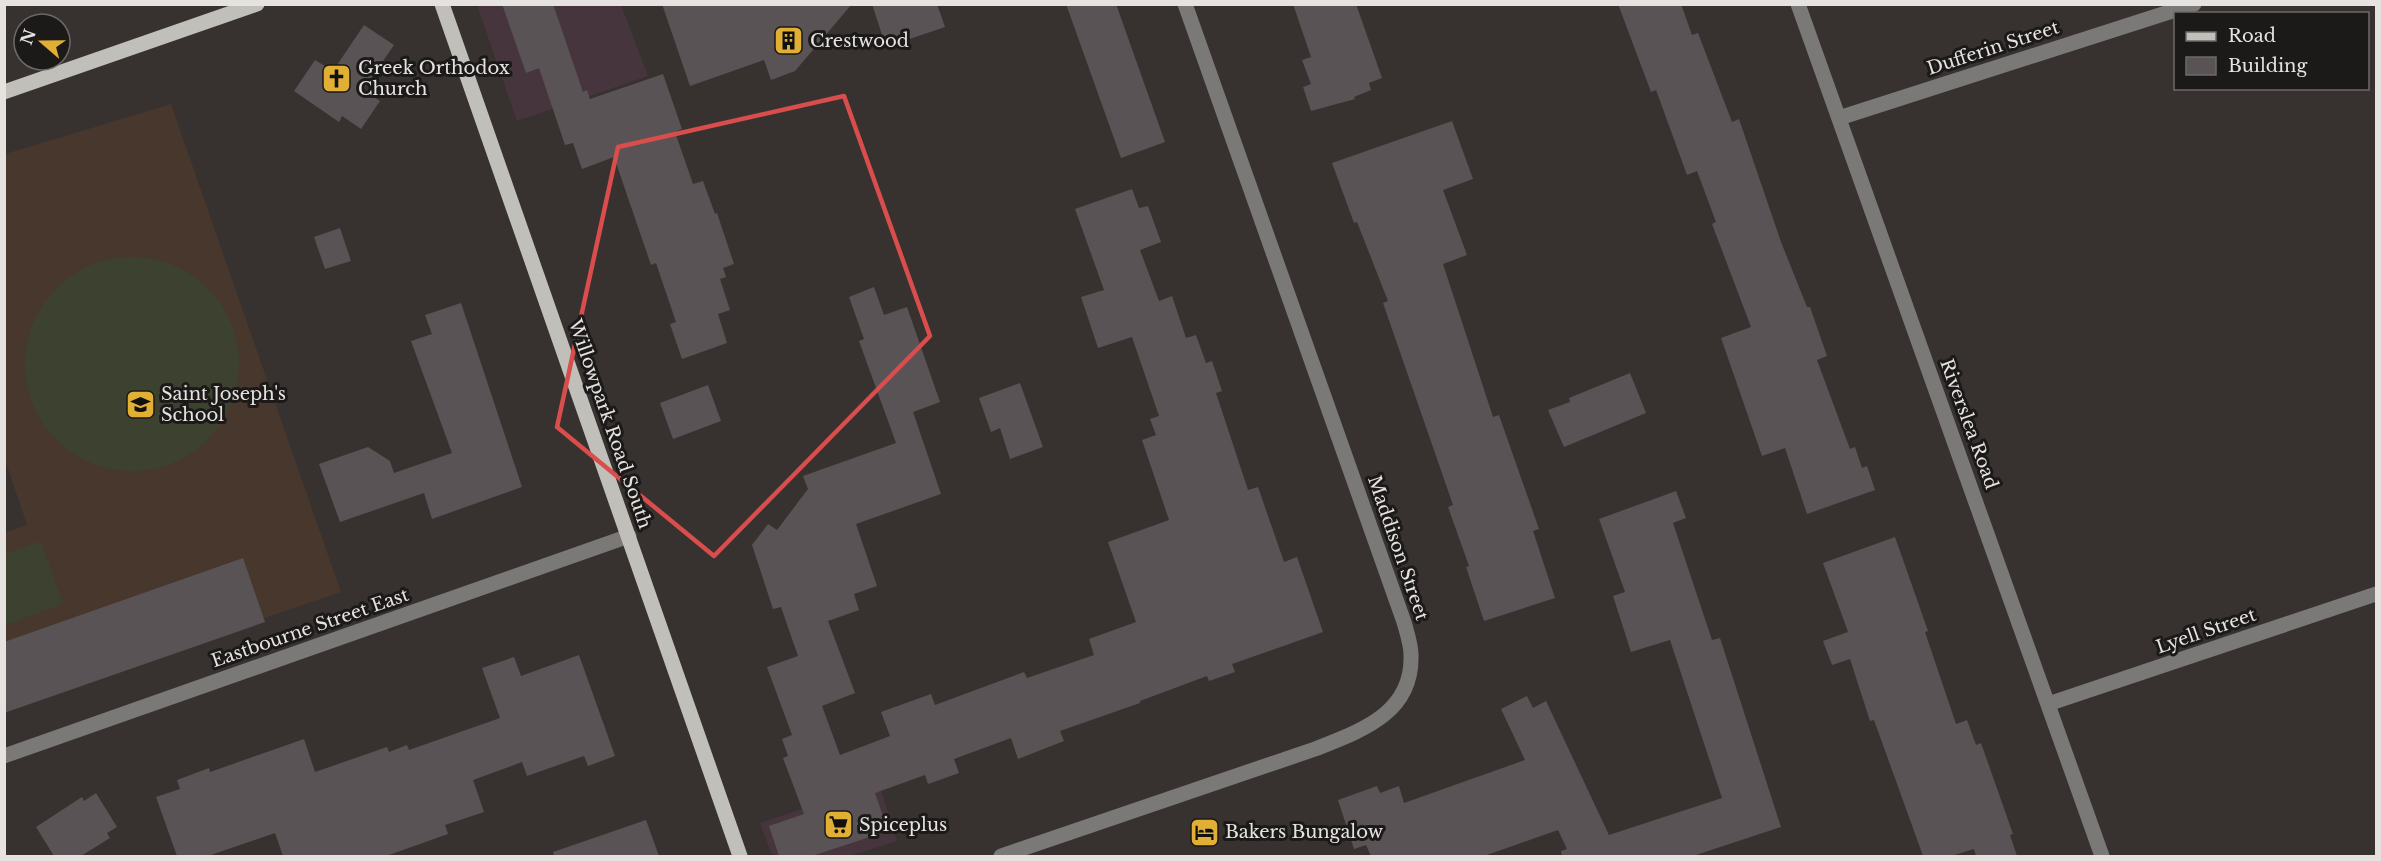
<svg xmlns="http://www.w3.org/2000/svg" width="2381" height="861" font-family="'Libre Baskerville',serif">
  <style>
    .commercial { fill: #47353d }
    .education { fill: #47372c }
    .green { fill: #3d4230 }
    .building { fill: #595356 }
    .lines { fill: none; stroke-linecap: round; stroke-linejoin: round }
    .minor { stroke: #7a7977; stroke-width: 15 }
    .major { stroke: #c0bfba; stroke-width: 15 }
    .marked { fill: none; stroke: #d94d4d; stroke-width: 4.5; stroke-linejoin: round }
    .labels { text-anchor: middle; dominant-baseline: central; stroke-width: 6; stroke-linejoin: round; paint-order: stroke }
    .poi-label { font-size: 18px; fill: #e5e2e0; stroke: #1c1a19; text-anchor: start }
    .street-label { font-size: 18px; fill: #e5e2e0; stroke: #1c1a19 }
  </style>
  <rect width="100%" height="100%" fill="#37322f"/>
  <path class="commercial" d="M 480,4 L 621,5 L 648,76 L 517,121 L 478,8 Z
    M 879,784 L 897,841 L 849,856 L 778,856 L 771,853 L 760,823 Z"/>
  <path class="education" d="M 171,104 L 341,592 L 5,707 L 4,533 L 27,525 L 5,460 L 5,154 Z"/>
  <path class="green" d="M25 364a107 107 0 1 1 214 0a107 107 0 1 1-214 0Z
    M 41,541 L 63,604 L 5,625 L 5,554 Z"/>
  <path class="building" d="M 502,4 L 553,4 L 583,92 L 587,90 L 590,99 L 663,74 L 682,129 L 675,132 L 693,184 L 703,181 L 715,214 L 717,213 L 734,264 L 723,268 L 726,277 L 720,279 L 730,310 L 718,314 L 727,343 L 682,359 L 670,324 L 676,322 L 656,263 L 651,265 L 614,157 L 582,169 L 573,143 L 565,145 L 539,68 L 526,73 Z
    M 662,4 L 852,4 L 795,71 L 771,80 L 764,60 L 690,86 Z
    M 872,4 L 937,4 L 945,27 L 886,47 Z
    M 1066,4 L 1116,4 L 1165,142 L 1121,158 Z
    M 1293,4 L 1356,4 L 1382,78 L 1369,83 L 1371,90 L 1354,97 L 1355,99 L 1311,111 L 1303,87 L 1311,84 L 1302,60 L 1311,57 Z
    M 1618,4 L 1681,4 L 1692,35 L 1698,33 L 1732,122 L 1739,119 L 1781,242 L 1807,307 L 1810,307 L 1827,356 L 1817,360 L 1850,449 L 1855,447 L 1862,468 L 1867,466 L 1875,490 L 1807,514 L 1785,448 L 1762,456 L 1721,338 L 1751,327 L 1712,224 L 1716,222 L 1697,171 L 1687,175 L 1656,90 L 1651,92 Z
    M 364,25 L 394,45 L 363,90 L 380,101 L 361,129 L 342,116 L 339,122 L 294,91 L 315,60 L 333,71 Z
    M 1452,121 L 1473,179 L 1443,190 L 1467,255 L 1443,264 L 1493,417 L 1499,415 L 1539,529 L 1533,531 L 1555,598 L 1484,621 L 1466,567 L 1469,566 L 1448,507 L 1453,505 L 1383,303 L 1388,301 L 1357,222 L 1354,223 L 1332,163 Z
    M 1132,189 L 1139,208 L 1148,206 L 1161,242 L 1140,250 L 1159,301 L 1172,296 L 1186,338 L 1196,335 L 1206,363 L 1212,361 L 1222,391 L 1216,393 L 1248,490 L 1258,487 L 1284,562 L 1297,557 L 1323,632 L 1232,664 L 1235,672 L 1209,681 L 1207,676 L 1140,701 L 1140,703 L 1060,731 L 1064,741 L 1018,759 L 1011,738 L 954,759 L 959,773 L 928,784 L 925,775 L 875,793 L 888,831 L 812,856 L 779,856 L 769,826 L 804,814 L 783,758 L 788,756 L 782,739 L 792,735 L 767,667 L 798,656 L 781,607 L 773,609 L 752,545 L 768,524 L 777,530 L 808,489 L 803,476 L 896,443 L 859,341 L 864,339 L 849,297 L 874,287 L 884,315 L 907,307 L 940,402 L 913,412 L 941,494 L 856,524 L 877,586 L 854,594 L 859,610 L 828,621 L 855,693 L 822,706 L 840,755 L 890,736 L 881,712 L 931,694 L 935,705 L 1024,672 L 1027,678 L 1094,655 L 1089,639 L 1136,622 L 1108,542 L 1169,520 L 1142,440 L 1156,435 L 1150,419 L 1159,416 L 1132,337 L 1098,348 L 1081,297 L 1104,290 L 1075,209 Z
    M 340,228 L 351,261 L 325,269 L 314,237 Z
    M 461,303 L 522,487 L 432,519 L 424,493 L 340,522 L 319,464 L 368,447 L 390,461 L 394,473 L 452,453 L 411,341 L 432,334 L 425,315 Z
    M 1630,373 L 1646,413 L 1564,447 L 1548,410 L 1570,402 L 1569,398 Z
    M 1020,383 L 1043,447 L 1010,459 L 1000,428 L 991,432 L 979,398 Z
    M 708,385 L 721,421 L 673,439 L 660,403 Z
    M 1676,491 L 1686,518 L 1673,523 L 1712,640 L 1720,638 L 1781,827 L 1693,856 L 1562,856 L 1561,851 L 1567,849 L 1558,830 L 1484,856 L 1371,856 L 1366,845 L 1354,849 L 1338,800 L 1377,786 L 1380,793 L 1399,786 L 1404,803 L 1525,760 L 1501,709 L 1527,696 L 1533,708 L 1546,701 L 1609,835 L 1722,798 L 1670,640 L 1631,652 L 1613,596 L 1625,592 L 1599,519 Z
    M 1895,537 L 1928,631 L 1925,632 L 1956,724 L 1967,720 L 1976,745 L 1981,743 L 2013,834 L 2010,835 L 2017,856 L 1976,856 L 1974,849 L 1951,856 L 1923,856 L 1874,720 L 1870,721 L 1850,659 L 1832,665 L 1823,641 L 1848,632 L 1823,563 Z
    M 243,558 L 265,622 L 4,713 L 4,642 Z
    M 579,655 L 615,756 L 588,766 L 584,756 L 527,776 L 522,762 L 473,780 L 484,812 L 445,825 L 448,834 L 386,856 L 283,856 L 275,833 L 208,856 L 177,856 L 156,797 L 180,789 L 177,780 L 209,768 L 210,772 L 304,739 L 315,772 L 387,747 L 389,752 L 407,745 L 409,750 L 500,718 L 482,668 L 514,657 L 521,676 Z
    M 96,793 L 117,827 L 107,833 L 110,838 L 81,856 L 54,856 L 36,827 L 82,797 L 84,801 Z
    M 646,820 L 659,856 L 554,856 L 553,852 Z"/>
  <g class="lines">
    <path class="minor" d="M 1798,4 L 2102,856
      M 1839,118 L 2194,4
      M 2048,704 L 2376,594
      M 4,756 L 629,536
      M 1001,856 L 1315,749 C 1360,731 1413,714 1411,655 C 1411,644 1407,633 1404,622 L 1185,4"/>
    <path class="major" d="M 442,4 L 740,856
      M 4,92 L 257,4"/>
  </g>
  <path class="marked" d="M 844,96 L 930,336 L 714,556 L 557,427 L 618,147 Z"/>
  <defs>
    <symbol id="building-square" viewBox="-11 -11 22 22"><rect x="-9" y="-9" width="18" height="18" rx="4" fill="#e1af34" stroke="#1c1a19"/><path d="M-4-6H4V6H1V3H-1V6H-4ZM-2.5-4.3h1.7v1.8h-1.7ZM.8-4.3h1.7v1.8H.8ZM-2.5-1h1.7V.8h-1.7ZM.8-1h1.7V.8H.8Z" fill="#111"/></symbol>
    <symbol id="church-square" viewBox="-11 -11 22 22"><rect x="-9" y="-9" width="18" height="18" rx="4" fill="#e1af34" stroke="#1c1a19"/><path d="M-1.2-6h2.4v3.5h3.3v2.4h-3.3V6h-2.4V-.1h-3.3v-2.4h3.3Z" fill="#111"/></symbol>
    <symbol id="school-square" viewBox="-11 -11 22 22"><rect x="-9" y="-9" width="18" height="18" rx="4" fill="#e1af34" stroke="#1c1a19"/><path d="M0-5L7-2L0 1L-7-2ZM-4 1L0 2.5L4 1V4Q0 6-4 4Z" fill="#111"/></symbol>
    <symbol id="supermarket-square" viewBox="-11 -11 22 22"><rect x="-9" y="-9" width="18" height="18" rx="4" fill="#e1af34" stroke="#1c1a19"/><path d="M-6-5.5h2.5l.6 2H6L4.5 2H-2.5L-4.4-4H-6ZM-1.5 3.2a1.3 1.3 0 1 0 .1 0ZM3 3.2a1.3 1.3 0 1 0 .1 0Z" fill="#111"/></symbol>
    <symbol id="hotel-square" viewBox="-11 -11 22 22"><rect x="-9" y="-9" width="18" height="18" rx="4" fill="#e1af34" stroke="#1c1a19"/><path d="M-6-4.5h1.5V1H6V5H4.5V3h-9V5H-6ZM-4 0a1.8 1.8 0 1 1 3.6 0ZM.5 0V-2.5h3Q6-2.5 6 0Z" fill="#111"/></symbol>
  </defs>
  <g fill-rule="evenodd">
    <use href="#building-square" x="772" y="24" width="33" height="33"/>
    <use href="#church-square" x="320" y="62" width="33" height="33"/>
    <use href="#school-square" x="124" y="388" width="33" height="33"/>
    <use href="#supermarket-square" x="822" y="808" width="33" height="33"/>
    <use href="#hotel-square" x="1188" y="816" width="33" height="33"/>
  </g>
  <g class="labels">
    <g class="poi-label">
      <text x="810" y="41">Crestwood</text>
      <text x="358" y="68">Greek Orthodox<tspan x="358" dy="21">Church</tspan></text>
      <text x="161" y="394">Saint Joseph's<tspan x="161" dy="21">School</tspan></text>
      <text x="859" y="825">Spiceplus</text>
      <text x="1225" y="832">Bakers Bungalow</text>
    </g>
    <g class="street-label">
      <text transform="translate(1993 48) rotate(-18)">Dufferin Street</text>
      <text transform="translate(610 424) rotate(71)">Willowpark Road South</text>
      <text transform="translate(1969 424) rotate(70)">Riverslea Road</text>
      <text transform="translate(1398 548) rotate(71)">Maddison Street</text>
      <text transform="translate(310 628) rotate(-19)">Eastbourne Street East</text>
      <text transform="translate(2206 631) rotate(-19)">Lyell Street</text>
    </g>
  </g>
  <rect width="2381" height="861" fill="none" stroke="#e5e2e0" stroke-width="12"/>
  <rect x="2174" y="12" width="195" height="78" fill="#1c1a19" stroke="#6c6a69" stroke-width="1.5"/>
  <rect x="2186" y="32" width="30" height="9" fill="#c0bfba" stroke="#6c6a69" stroke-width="1.5"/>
  <text x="2228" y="42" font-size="18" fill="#e5e2e0">Road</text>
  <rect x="2186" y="57" width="30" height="18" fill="#595356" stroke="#6c6a69" stroke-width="1.5"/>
  <text x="2228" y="72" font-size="18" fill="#e5e2e0">Building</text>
  <g transform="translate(42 42) rotate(290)"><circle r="28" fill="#1c1a19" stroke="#6c6a69" stroke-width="1.5"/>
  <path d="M0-4.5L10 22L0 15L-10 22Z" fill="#e1af34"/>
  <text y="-9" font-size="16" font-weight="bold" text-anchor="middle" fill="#e5e2e0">N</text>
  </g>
</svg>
